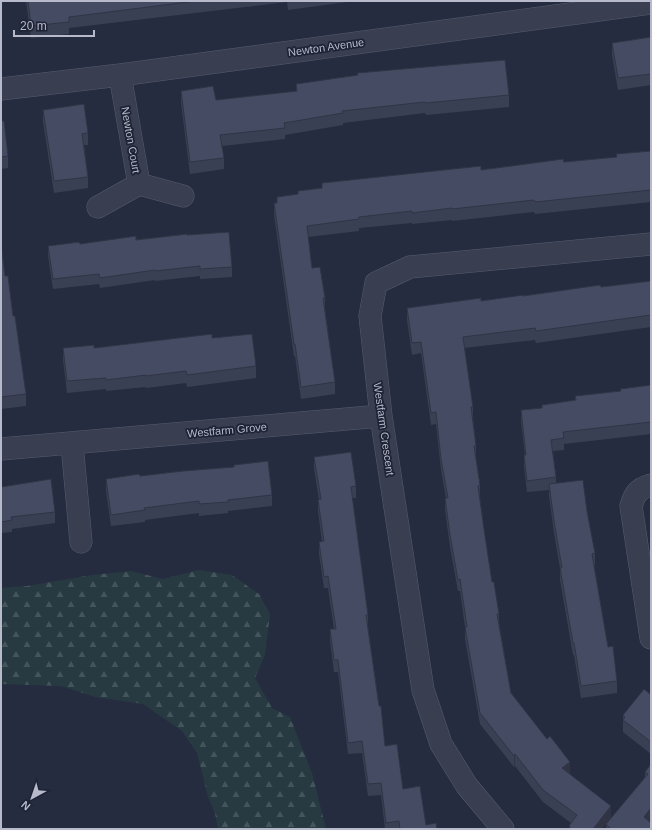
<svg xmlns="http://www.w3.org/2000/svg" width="652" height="830" font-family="Helvetica,sans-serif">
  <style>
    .forest { fill: url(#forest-firs) }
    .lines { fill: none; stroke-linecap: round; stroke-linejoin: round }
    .minor-casing { stroke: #575c6e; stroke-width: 23 }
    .minor { stroke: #393e50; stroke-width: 22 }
    .wall { fill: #3a4054 }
    .shaded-wall { fill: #303445 }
    .building { fill: #444b62; stroke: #303445 }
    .labels { text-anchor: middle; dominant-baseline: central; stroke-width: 3.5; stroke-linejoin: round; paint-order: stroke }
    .street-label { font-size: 11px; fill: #b6bacb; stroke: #1e2335 }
  </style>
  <defs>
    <pattern id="forest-firs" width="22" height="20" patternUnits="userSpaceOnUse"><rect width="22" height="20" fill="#273941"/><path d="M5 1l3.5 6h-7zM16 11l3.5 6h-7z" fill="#44545b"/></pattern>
  </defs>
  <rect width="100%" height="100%" fill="#252c40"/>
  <path class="forest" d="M 199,570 L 232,575 L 259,594 L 270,614 L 265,655 L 255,678 L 272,708 L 290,717 L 312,773 L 326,829 L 218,829 L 215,813 L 208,797 L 197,753 L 182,731 L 143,704 L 95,697 L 61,686 L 1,684 L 1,588 L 27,586 L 92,575 L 131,571 L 163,579 Z"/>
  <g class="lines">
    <defs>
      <path id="minor" d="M 120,75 L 139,184 L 183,196
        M 1,89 L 120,75 L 651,3
        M 98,207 L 139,184
        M 72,444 L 81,542
        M 1,449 L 381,416
        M 651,485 C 638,489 635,493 631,506 L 651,638
        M 503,829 L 467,786 L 441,744 L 423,690 L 381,416 L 370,316 L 376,283 L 410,267 L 651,244"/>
    </defs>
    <use href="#minor" class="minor-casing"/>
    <use href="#minor" class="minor"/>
  </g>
  <path class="wall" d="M 26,1 L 355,1 L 288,10 L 287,2 L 69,28 L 69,34 L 31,38 Z
    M 651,37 L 651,85 L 618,90 L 612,55 L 612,43 Z
    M 296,84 L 509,95 L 509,107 L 426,115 L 425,113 L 343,123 L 343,125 L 285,135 L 285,139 L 222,146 L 224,158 L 224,169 L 190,174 L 181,103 L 181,91 L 216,100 L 296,91 Z
    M 43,110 L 88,133 L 88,145 L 84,145 L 88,177 L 88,188 L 54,193 L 43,122 Z
    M 1,121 L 8,156 L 8,168 L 1,169 Z
    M 651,151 L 651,202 L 535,214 L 534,212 L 452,221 L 452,220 L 412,224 L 412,223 L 359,228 L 359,231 L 308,237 L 312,268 L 325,298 L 325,309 L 335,382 L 335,394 L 301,399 L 295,356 L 294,356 L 274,215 L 274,203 L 277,203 L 277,197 L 298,194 L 298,191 L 322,188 L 322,183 L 564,162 L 616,157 Z
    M 187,235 L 232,267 L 232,277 L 200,279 L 200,276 L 155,281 L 155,280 L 100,288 L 99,284 L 53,289 L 48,256 L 48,246 L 80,244 Z
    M 1,242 L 5,276 L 13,316 L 26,394 L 26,406 L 1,409 Z
    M 651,281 L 651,327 L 536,343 L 535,340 L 464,348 L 473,407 L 473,417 L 476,446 L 476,457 L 480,485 L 480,497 L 484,529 L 492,582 L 499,614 L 499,622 L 511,693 L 570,773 L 569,774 L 611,818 L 606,824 L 645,777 L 645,772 L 651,764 L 651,818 L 648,821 L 651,829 L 606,829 L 606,824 L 602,829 L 569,829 L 569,826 L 571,823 L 543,802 L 515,766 L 514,767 L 480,724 L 465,639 L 465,627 L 460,591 L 458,591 L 450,547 L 445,510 L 445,498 L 446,498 L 441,470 L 436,424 L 431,425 L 421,353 L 412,355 L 407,320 L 407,308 L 523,296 Z
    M 212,338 L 256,366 L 256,378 L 187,387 L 186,383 L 146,388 L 146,387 L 106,391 L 106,389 L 67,393 L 63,360 L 63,348 L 94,348 Z
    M 651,385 L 651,434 L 564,444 L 564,450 L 553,451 L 556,477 L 556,483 L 587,511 L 595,553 L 595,565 L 594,565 L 608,647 L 617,681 L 617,693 L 581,698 L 574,655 L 573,655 L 560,580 L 560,568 L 554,533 L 549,496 L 549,490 L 527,492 L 524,467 L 524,455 L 525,455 L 521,422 L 521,410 L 542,408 L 542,405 L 575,400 L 575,396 L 620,391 Z
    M 314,457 L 356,486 L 356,498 L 352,498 L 368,615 L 368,627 L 385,746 L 403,789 L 426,825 L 437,829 L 385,829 L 381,795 L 368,796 L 362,753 L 348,754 L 338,672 L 334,672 L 330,641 L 330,629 L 334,629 L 328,588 L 324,588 L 319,554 L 319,542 L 322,542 L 318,511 L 318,500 L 319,500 L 314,469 Z
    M 140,476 L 272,495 L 272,506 L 228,511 L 228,513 L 199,516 L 199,513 L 145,520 L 145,522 L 111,526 L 106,491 L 106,479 Z
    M 1,487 L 55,512 L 55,523 L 12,529 L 12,532 L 1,533 Z
    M 651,695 L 651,754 L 623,732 L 623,715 Z"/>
  <path class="shaded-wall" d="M 515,754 L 515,766 L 514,767 L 514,756 Z
    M 570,762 L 570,773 L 562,780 L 562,768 Z
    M 611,806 L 611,818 L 602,829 L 593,829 Z
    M 651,808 L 651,818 L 644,827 L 644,817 Z"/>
  <path class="building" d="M 28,1 L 196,1 L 69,17 L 69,22 L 31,26 Z
    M 651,37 L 651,74 L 618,78 L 612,43 Z
    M 505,60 L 509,95 L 426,103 L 425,102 L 342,111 L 343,113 L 284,123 L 285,128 L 220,135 L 224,158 L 190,162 L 181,91 L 213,86 L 216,100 L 297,91 L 296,84 L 358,75 L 357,73 Z
    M 84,104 L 88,133 L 82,134 L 88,177 L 54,181 L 43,110 Z
    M 1,121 L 4,121 L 8,156 L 1,157 Z
    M 651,151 L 651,190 L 535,202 L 534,200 L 452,209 L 452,208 L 412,213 L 412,211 L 359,217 L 359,219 L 307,226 L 312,268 L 320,267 L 325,298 L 323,298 L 335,382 L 301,387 L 295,344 L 294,344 L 274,203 L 277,203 L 277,197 L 298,194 L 298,191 L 322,188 L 322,183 L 481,166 L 481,170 L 563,159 L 564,162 L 617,157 L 616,154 Z
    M 229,232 L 232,267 L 200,269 L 200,266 L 155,271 L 155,270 L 100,278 L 99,274 L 53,279 L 48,246 L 79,242 L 80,244 L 136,236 L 136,240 L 187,234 L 187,235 Z
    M 1,242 L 5,276 L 8,276 L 13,316 L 15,316 L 26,394 L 1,397 Z
    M 651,281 L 651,315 L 536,331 L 535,328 L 463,337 L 473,407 L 471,407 L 476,446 L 474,446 L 480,485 L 478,486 L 484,529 L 492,582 L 494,582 L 499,614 L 497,614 L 511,693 L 547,739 L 550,736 L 570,762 L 562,768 L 611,806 L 593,829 L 572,829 L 569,826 L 577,815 L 543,790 L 515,754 L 514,756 L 480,713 L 465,627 L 467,627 L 460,579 L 458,580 L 450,535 L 445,498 L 448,498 L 441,459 L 436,412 L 431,413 L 421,342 L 412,343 L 407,308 L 481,298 L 481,301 L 523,295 L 523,296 L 600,285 L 601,287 Z
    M 212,334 L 212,338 L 252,334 L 256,366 L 187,375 L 186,371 L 146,376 L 146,375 L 106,380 L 106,378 L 67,381 L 63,348 L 94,345 L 94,348 Z
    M 651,385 L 651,422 L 563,432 L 564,438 L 551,440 L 556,477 L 527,481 L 524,455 L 526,455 L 521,410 L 542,408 L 542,405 L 576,400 L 575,396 L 621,391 L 620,389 Z
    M 351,452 L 356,486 L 351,487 L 368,615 L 366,615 L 379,706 L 381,706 L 385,746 L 397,744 L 403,789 L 420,786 L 426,825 L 436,823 L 437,829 L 400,829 L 399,821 L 386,823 L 381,783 L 368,784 L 362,741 L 348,743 L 338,660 L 334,660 L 330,629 L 336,629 L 328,576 L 324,577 L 319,542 L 324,541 L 318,500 L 321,499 L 314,457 Z
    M 268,461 L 272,495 L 228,500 L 228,502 L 199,504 L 199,501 L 144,508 L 145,510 L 111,515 L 106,479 L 139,474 L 140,476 L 183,471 L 234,467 L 234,465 Z
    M 51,479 L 55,512 L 11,517 L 12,520 L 1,522 L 1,487 Z
    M 583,480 L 587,511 L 595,553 L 592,554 L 608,647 L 613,646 L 617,681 L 581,686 L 574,643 L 573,643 L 560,568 L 562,568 L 554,521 L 549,484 Z
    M 644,689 L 651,695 L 651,742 L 623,720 L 625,717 L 623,715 Z
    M 651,764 L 651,808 L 644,817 L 651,823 L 651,829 L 611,829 L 606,824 L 648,774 L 645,772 Z"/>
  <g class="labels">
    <g class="street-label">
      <text transform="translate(326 47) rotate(-8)">Newton Avenue</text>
      <text transform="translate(131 140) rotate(80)">Newton Court</text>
      <text transform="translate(384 429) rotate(82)">Westfarm Crescent</text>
      <text transform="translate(227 430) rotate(-5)">Westfarm Grove</text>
    </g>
  </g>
  <rect width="652" height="830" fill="none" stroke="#b6bacb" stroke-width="4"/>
  <g transform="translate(32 798) rotate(220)" stroke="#1e2335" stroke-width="3" paint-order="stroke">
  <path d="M0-3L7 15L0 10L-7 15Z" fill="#b6bacb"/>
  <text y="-6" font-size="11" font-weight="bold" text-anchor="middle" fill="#b6bacb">N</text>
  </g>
  <path d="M14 30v6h80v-6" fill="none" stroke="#b6bacb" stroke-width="2"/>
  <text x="20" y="30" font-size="12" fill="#b6bacb" stroke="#1e2335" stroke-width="3" paint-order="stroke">20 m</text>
</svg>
